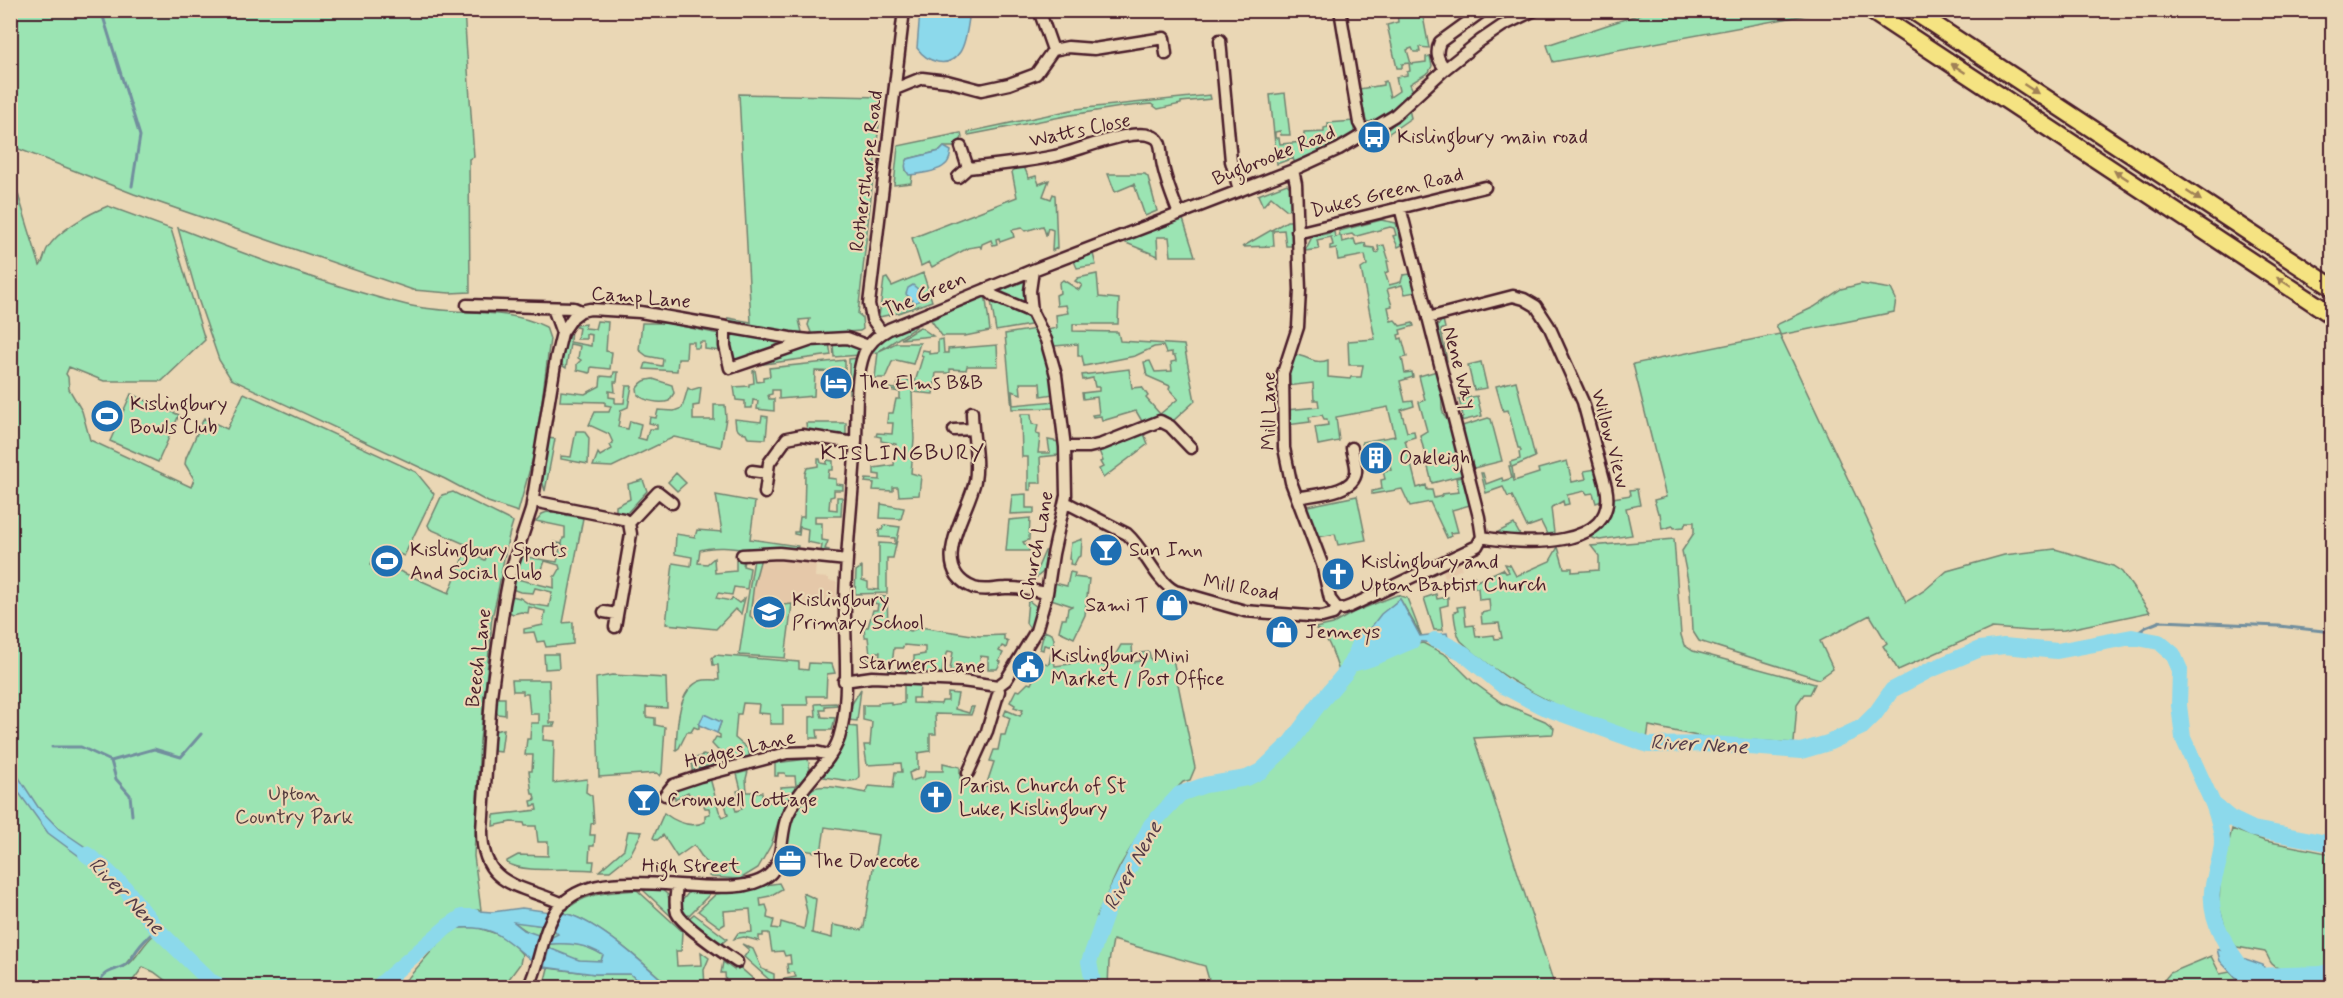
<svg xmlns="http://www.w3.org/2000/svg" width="2343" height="998" font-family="Mynerve,sans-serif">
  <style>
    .built { fill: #e5c8a9 }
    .green { fill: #9be4b3; stroke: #72826f; stroke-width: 1.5 }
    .water { fill: #8cd9eb; stroke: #728f9e; stroke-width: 1.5 }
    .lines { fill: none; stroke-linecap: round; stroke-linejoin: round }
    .stream { stroke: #728f9e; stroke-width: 3 }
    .river { stroke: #8cd9eb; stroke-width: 16 }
    .minor-casing { stroke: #4a1f2b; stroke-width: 15 }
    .highway-casing { stroke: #4a1f2b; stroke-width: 21 }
    .minor { stroke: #ead7b5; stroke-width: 10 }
    .highway { stroke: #f5e382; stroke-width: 16 }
    .oneway { fill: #a08156 }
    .labels { text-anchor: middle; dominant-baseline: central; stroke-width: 4.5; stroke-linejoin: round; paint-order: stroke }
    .street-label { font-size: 20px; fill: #4a1f2b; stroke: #ead7b5 }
    .poi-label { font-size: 20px; fill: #4a1f2b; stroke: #ead7b5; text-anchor: start }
    .park-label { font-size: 20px; fill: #563d3f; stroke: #ead7b5 }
    .water-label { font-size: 21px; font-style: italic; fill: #543b48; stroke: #ead7b5 }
    .quarter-label { font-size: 22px; letter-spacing: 1.5px; fill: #4a1f2b; stroke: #ead7b5 }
  </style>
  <rect width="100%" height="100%" fill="#ead7b5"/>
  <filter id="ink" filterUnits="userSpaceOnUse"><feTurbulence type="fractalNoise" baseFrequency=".0167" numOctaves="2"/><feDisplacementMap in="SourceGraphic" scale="12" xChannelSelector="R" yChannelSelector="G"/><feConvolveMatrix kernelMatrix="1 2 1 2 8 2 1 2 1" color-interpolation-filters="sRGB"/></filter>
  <g filter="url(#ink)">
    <path class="built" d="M 779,556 L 816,562 L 815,577 L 829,578 L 829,581 L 837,582 L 835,606 L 792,604 L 785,658 L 746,618 L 754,559 Z
      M 1459,562 L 1462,569 L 1445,577 L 1442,569 Z"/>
    <path class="green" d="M 1403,10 L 1422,11 L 1429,48 L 1419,47 L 1420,52 L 1414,52 L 1412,48 L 1407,50 L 1411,64 L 1426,62 L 1426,57 L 1430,56 L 1432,66 L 1429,72 L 1410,84 L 1413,91 L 1403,102 L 1373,123 L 1366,121 L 1359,89 L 1383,85 L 1383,82 L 1386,81 L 1390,97 L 1399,91 L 1396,77 L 1407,75 L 1407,72 L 1410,71 L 1409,63 L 1402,64 L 1402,68 L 1397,68 L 1387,25 L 1398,22 L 1397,12 Z
      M 10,11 L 464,11 L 474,157 L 469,159 L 470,292 L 450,293 L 413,290 L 134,194 L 11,146 Z
      M 1820,11 L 1822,12 L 1553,62 L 1547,45 L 1649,11 Z
      M 1285,93 L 1290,135 L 1281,135 L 1280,131 L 1275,132 L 1275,138 L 1279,138 L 1280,144 L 1304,142 L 1304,133 L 1324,132 L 1324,128 L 1328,127 L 1328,123 L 1354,121 L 1354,134 L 1350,138 L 1295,164 L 1293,158 L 1277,164 L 1270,95 Z
      M 739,94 L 882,97 L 858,314 L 862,317 L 863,329 L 860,331 L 847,332 L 844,335 L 812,335 L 808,325 L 810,319 L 799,320 L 802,332 L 799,334 L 729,322 L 728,318 L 751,322 Z
      M 1210,95 L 1211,99 L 1181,102 L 1181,104 L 1158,109 L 1151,104 L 1121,107 L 1071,115 L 968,135 L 968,132 L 1076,109 Z
      M 1409,109 L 1411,118 L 1372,145 L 1366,142 L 1378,139 Z
      M 961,133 L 962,138 L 955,147 L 944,147 L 940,151 L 908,159 L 906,162 L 906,171 L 912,175 L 911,183 L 894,185 L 898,146 Z
      M 1024,167 L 1029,178 L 1036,176 L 1039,184 L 1049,180 L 1043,196 L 1051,199 L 1053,194 L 1055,195 L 1057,248 L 1052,251 L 1053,230 L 1048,228 L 1046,235 L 1043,226 L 1025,231 L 1022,228 L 1012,230 L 1014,237 L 1000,242 L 999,238 L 996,239 L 997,244 L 993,245 L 991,240 L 982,244 L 981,248 L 980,246 L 968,248 L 932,267 L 929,262 L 921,266 L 912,238 L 1017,197 L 1012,172 L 1014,169 Z
      M 10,168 L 40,266 C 44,261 44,255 47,249 C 57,231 90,213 108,206 L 171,229 L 205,340 L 162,381 L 104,381 L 69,367 L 66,374 L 68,377 L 69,389 L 82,411 L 90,440 L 191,487 L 194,479 L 185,464 L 186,458 L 204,418 L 227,429 L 244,393 L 416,472 L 434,494 L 404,556 L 386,548 L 375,552 L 370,565 L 394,576 L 397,570 L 449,593 L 465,552 L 485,560 L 488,554 L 482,552 L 481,549 L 474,548 L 430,529 L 428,525 L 442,495 L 453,492 L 513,522 C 505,545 503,567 498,591 C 496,605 490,618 491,632 L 480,740 L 474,856 L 481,910 C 473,910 465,909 458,913 C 436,922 395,969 376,987 L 224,987 L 210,981 L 157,929 L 146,939 L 123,967 C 133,966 143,943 154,935 L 157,936 L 197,974 L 215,987 L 174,987 L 154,972 L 143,967 L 128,987 L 11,987 Z
      M 1108,174 L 1145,174 L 1148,177 L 1157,211 L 1145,216 L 1134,184 L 1115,192 Z
      M 1287,184 L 1290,187 L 1292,209 L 1287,210 L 1271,197 L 1263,206 L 1258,195 Z
      M 1183,219 L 1195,256 L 1171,256 L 1169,237 L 1157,237 L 1158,256 L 1126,243 L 1131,238 Z
      M 1381,220 L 1396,223 L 1402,245 L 1398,247 L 1393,236 L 1396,235 L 1394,228 L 1390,227 L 1357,236 L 1354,236 L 1352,234 L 1341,236 L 1342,242 L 1354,239 L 1356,245 L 1365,243 L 1366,247 L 1374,248 L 1376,253 L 1379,252 L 1378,246 L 1384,245 L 1389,261 L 1387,261 L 1389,271 L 1385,273 L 1389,285 L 1401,282 L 1403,275 L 1411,274 L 1416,292 L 1405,294 L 1402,285 L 1387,289 L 1392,306 L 1388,307 L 1391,321 L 1395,320 L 1400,326 L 1413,323 L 1414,326 L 1400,330 L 1401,334 L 1398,335 L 1399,339 L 1402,338 L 1407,357 L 1402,358 L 1405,373 L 1412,372 L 1413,377 L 1400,381 L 1405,402 L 1413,401 L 1414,406 L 1401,410 L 1407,432 L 1414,431 L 1415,437 L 1405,440 L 1417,488 L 1426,485 L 1427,490 L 1432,490 L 1434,498 L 1442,496 L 1442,494 L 1459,492 L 1456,478 L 1463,477 L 1470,505 L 1452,510 L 1458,532 L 1450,533 L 1451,536 L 1447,538 L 1430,502 L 1410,506 L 1402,489 L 1372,494 L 1372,491 L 1382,489 L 1381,480 L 1385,479 L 1383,471 L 1391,470 L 1387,453 L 1379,454 L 1378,448 L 1371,449 L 1371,452 L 1364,454 L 1365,464 L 1361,465 L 1358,461 L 1357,454 L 1363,449 L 1362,442 L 1395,436 L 1388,407 L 1336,417 L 1339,441 L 1318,445 L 1315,427 L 1328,425 L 1327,419 L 1324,419 L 1322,415 L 1309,417 L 1310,422 L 1287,425 L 1286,410 L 1319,407 L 1318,400 L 1314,400 L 1313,383 L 1286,386 C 1287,375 1289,363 1297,355 C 1308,357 1316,365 1328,360 L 1328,377 L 1350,379 L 1351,377 L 1361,377 L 1363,365 L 1349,365 L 1348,341 L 1375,339 L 1361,269 L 1367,265 L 1365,255 L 1338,260 L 1336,248 L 1330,249 L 1330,246 L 1333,245 L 1331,237 L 1317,240 L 1319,249 L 1305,251 L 1312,237 L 1334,232 L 1335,237 L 1340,236 L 1339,231 Z
      M 1287,221 L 1293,221 L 1295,246 L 1286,246 L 1284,230 L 1273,231 L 1274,246 L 1242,247 Z
      M 178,228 C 252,257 329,286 407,305 C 452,316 503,306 546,327 L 550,339 L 536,447 L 518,512 L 488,502 L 445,479 L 231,379 L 219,360 L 198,299 Z
      M 1093,254 L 1096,265 L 1077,268 L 1074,261 Z
      M 923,273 L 932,301 L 898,313 L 879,317 L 884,279 L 887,278 L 892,286 Z
      M 1097,274 L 1099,297 L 1119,299 L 1118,324 L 1073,324 L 1073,331 L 1118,332 L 1120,341 L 1184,345 L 1195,401 L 1173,421 L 1164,415 L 1143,423 L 1136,411 L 1102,421 L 1101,416 L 1093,417 L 1092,415 L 1099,414 L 1097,397 L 1083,399 L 1082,393 L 1099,391 L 1099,387 L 1095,387 L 1093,378 L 1083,380 L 1082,375 L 1129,369 L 1132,388 L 1142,387 L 1148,396 L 1146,398 L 1160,414 L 1178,399 L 1169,389 L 1170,386 L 1147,376 L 1144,362 L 1150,361 L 1155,372 L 1172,371 L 1171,362 L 1176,361 L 1175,356 L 1172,356 L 1172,352 L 1166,353 L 1163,346 L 1154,347 L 1135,356 L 1084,366 L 1082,356 L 1078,356 L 1078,344 L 1054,346 L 1047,330 L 1057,328 L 1056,315 L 1068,313 L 1066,305 L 1057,306 L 1056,295 L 1060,293 L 1059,283 L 1063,280 L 1079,290 L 1082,285 L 1075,281 L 1078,278 Z
      M 1028,280 L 1029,308 L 997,292 Z
      M 1861,284 L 1891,289 L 1896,299 L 1894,312 L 1780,335 L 1906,602 L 1925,590 L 1947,571 L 2004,555 L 2055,549 L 2113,566 L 2122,572 L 2150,612 L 2064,630 L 2031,631 L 1992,628 L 1898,670 L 1883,646 L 1887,643 L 1870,615 L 1820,641 L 1833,669 L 1819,679 L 1699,641 L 1692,630 L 1690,591 L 1682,551 L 1694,533 L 1694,522 L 1686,522 L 1684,527 L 1674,528 L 1673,526 L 1662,529 L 1660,513 L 1658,513 L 1654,500 L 1666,497 L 1633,364 L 1780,334 L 1776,325 L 1814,307 L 1841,289 Z
      M 984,296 L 986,300 L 990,331 L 965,336 L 942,336 L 931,320 Z
      M 991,301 L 1027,317 L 1032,322 L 1030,325 L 996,331 Z
      M 1443,320 L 1445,328 L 1441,330 L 1447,361 L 1444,362 C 1440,349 1430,329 1443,320 Z
      M 597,321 L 608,322 L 606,351 L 612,352 L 610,369 L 591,367 L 590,373 L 577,370 L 577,364 L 581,360 L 578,358 L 580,346 L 570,344 L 566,368 L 558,363 L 565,338 L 571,327 L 570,342 L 591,346 L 592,335 L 586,334 L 586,339 L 577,339 L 579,328 L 576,327 L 576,325 L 586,324 L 585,328 L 595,329 Z
      M 642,323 L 667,323 L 719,334 L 721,351 L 705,349 L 705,342 L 700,342 L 699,348 L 694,348 L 694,342 L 687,342 L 686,359 L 678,359 L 677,371 L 644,369 L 646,363 L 662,366 L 663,359 L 647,356 L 639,350 Z
      M 913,324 L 916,327 L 879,351 L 896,343 L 920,343 L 913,364 L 896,360 L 892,362 L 885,378 L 875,378 L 878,352 L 872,353 C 880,336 897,331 913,324 Z
      M 920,327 L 933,336 L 901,339 Z
      M 1036,329 L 1047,363 L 1054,394 L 1041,396 L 1040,383 L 1020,383 L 1021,394 L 1012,391 L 1013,405 L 1056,401 L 1056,408 L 1012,409 L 1005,334 Z
      M 731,333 L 796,342 L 734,362 L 731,357 L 729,335 Z
      M 943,339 L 944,353 L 948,353 L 948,349 L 997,345 L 998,366 L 967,366 L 966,370 L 950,369 L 950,373 L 936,373 L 933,394 L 912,392 L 914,439 L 911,473 L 921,476 L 919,495 L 899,496 L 898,487 L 893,487 L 893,491 L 873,490 L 874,483 L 865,482 L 866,479 L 880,480 L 880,475 L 874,474 L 874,468 L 894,465 L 896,444 L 881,441 L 881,437 L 876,436 L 877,433 L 892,434 L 893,423 L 887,423 L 888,413 L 893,413 L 896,399 L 900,399 L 900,392 L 889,390 L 889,388 L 896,389 L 900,378 L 915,382 L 923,356 L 921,355 L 922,350 L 929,351 L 929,354 L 938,353 L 938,340 Z
      M 829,343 L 831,355 L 749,366 L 812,344 Z
      M 833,344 C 845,343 857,341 860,355 L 834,357 Z
      M 858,358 L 855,390 L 849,393 L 849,359 Z
      M 845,360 L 845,372 L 815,371 L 814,396 L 779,399 L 779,390 L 772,390 L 772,394 L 768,395 L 769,399 L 774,399 L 774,411 L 757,409 L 758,401 L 753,400 L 752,408 L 745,408 L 745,401 L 736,400 L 734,387 L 749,386 L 749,384 L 754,383 L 753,371 L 755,370 L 757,382 L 763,381 L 763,377 L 770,376 L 769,368 Z
      M 1481,362 L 1487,388 L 1474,390 L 1468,365 Z
      M 1437,371 C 1438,379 1443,389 1442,397 C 1441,408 1442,416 1451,424 L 1463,475 L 1432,483 L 1420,435 L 1427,431 L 1419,402 L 1425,400 L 1419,376 Z
      M 614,372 L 618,372 L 617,382 L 614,382 L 615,392 L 609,391 L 609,397 L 615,398 L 615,403 L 624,403 L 626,386 L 632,386 L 628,407 L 621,410 L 618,427 L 628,429 L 630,421 L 641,424 L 638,438 L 646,440 L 649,429 L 657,429 L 657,425 L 649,423 L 650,417 L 656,418 L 658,410 L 674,411 L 682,408 L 688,388 L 691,390 L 701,387 L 699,405 L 693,406 L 693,420 L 714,420 L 714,405 L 725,405 L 726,418 L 721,447 L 674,437 L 612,467 L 593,466 L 598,453 L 600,456 L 612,449 L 610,445 L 613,443 L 609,434 L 589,425 L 595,412 L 609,412 L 611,406 L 605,405 L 605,402 L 560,401 L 561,391 L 585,394 L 600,386 L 601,376 L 613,377 Z
      M 653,379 L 672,385 L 674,393 L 669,401 C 660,404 645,401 638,395 L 637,388 C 642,381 645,380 653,379 Z
      M 1516,381 L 1535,457 L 1512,467 L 1514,481 L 1539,473 L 1538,469 L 1567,461 L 1572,482 L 1586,479 L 1584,471 L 1596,469 L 1602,501 L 1596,503 L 1593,493 L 1587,494 L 1585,491 L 1567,495 L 1569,504 L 1564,505 L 1563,501 L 1551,508 L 1554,533 L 1547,534 L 1541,522 L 1527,527 L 1512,496 L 1508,497 L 1503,487 L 1486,493 L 1481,473 L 1483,473 L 1486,484 L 1502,478 L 1503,481 L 1512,478 L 1509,466 L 1511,466 L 1510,462 L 1520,459 L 1519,452 L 1521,451 L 1520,448 L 1518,448 L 1508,410 L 1503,411 L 1496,386 Z
      M 131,394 L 179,415 L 158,462 L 110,441 Z
      M 1477,396 L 1482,416 L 1461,421 L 1463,416 L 1459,399 Z
      M 1021,414 L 1031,414 L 1032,424 L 1038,425 L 1036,434 L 1040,435 L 1040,437 L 1038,453 L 1050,453 L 1048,440 L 1059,442 L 1059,455 L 1040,457 L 1041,483 L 1031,483 L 1031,490 L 1028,490 L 1028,457 L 1022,457 Z
      M 762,416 L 768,417 L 766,439 L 748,438 L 746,433 L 740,432 L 736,428 L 735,419 L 761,422 Z
      M 1488,418 L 1491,419 L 1502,461 L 1474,468 L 1471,467 L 1462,426 Z
      M 806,423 L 846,423 L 846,436 L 807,431 Z
      M 576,431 L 584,431 L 589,438 L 588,464 L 561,459 L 561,456 L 571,457 Z
      M 1143,431 L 1148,444 L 1103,478 L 1099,469 L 1103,467 L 1100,462 L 1103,461 L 1098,448 Z
      M 547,438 L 555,439 L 545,491 L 542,480 Z
      M 818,459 L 820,459 L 821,463 L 827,464 L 827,460 L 833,461 L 833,470 L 829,470 L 828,478 L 836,479 L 836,484 L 843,485 L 843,490 L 834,490 L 834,496 L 830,497 L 829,509 L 837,510 L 837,497 L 842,497 L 841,516 L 815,516 L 815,523 L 822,523 L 822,540 L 828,541 L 825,549 L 829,550 L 828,554 L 824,554 L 821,551 L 822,545 L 807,542 L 808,529 L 800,527 L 799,535 L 794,534 L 794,532 L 798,532 L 800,517 L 804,517 L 805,474 L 807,468 L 818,466 Z
      M 676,473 L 686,483 L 677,491 L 668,482 Z
      M 643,480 L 647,491 L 627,513 L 616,511 L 616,506 L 630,499 L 628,484 Z
      M 1637,489 L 1640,505 L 1626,508 L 1632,535 L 1600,540 L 1588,537 C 1603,529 1614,516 1613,498 L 1631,495 L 1630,490 Z
      M 1026,494 L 1026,508 L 1034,508 L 1034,513 L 1010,514 L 1012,495 Z
      M 716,495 L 755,502 L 750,539 L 798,546 L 797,549 C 769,559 729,541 700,550 L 698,563 L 707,564 L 714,558 L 715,573 L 736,571 L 736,560 L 744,560 L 743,566 L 750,568 L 747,589 L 734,587 L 732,595 L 718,593 L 716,598 L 731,601 L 732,598 L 739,603 L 745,598 L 741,614 L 735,609 L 716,629 L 666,624 L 673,563 L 691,566 L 692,557 L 675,554 L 676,534 L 695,537 L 697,530 L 722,532 Z
      M 1357,496 L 1366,540 L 1338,545 L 1335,534 L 1318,537 L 1321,546 L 1303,507 Z
      M 881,504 L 904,508 L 901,519 L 880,518 Z
      M 547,512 L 583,518 L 563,623 L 573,622 L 573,644 L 546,647 L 544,641 L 537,642 L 534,632 L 524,633 L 524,629 L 543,625 L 545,611 L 529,607 L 528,613 L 521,612 L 513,614 L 507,611 L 511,596 L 520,598 L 529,604 L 549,607 L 552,592 L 535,588 L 533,593 L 520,592 L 512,589 L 514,579 L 517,579 L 554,588 L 554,576 L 556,576 L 560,569 L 559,565 L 545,561 L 542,569 L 527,573 L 516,569 L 521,556 L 557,562 L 560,549 L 564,550 L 564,546 L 554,544 L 554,542 L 562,544 L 563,538 L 565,538 L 565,527 L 536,521 L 542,514 Z
      M 1030,518 L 1029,540 L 1023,542 L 1025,545 L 1029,545 L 1029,551 L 1006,551 L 1009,520 Z
      M 1514,524 L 1520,535 L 1515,538 L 1496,533 Z
      M 884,525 L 900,527 L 893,558 L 887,558 L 887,593 L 855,594 L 856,571 L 862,567 L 862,580 L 868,582 L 868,589 L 879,590 L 879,543 L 895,544 L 895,538 L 879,537 L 879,530 L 882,530 Z
      M 1082,539 L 1081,556 L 1078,557 L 1074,565 L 1070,564 L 1071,560 L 1069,559 L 1071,543 Z
      M 1674,539 L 1681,635 L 1684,645 L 1693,651 L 1815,684 L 1810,694 L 1804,694 L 1797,704 L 1794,743 L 1702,737 L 1649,726 L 1647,739 C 1579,717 1514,692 1461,641 C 1457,636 1454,618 1454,612 L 1458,611 L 1457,607 L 1464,606 L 1466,626 L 1474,625 L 1476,637 L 1494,635 L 1495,639 L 1502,638 L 1499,623 L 1482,624 L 1481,613 L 1490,611 L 1489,599 L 1479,600 L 1478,588 L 1475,588 L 1470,578 L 1474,576 L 1477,581 L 1503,569 L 1506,573 L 1509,572 L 1505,564 L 1510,565 L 1516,576 L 1550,561 L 1558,547 L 1564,568 L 1572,568 L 1572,572 L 1599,570 L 1599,556 L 1591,546 Z
      M 1045,551 L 1047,551 L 1043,572 L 1032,581 Z
      M 761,558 L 754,584 L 750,616 L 754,619 L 759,602 L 782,605 L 792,604 L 785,658 L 739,655 L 754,559 Z
      M 1070,572 L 1075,573 L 1074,577 L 1089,579 L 1085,615 L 1074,638 L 1059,631 L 1062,619 L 1066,619 L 1068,608 L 1072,606 L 1051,599 L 1054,583 L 1067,586 Z
      M 1436,594 L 1437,599 L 1448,597 L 1448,605 L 1440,607 L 1443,630 L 1434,630 L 1424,598 Z
      M 1397,595 L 1407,598 L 1422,637 L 1400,599 C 1385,611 1375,619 1370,637 L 1366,639 L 1397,647 L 1423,643 L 1446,655 L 1473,682 L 1502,703 L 1545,721 L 1554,728 L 1553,734 L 1474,738 L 1555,987 L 1211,987 L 1205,966 L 1113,940 L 1109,962 L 1108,987 L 778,987 L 778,984 L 774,984 L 744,957 L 749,950 L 742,944 L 753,949 L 762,969 L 774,974 L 774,981 L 796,977 L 794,972 L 788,973 L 787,964 L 791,964 L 790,955 L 785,956 L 783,951 L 772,952 L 769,933 L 763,933 L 763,936 L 759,936 L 759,941 L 744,937 L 734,939 L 738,933 L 752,932 L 750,909 L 724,911 L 725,924 L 720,927 L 698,911 L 716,894 L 745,890 L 745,888 L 779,883 L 782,889 L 770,896 L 760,898 L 761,906 L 766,905 L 768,911 L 767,918 L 774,920 L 772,928 L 780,929 L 781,922 L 804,929 L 807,912 L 803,893 L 816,899 L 812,933 L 832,938 L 833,925 L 861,930 L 864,927 L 878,835 L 825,827 L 821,853 L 785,847 C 788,827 794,792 818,787 C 832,784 852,791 866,793 L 869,786 L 893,788 L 895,772 L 902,772 L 901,763 L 867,765 L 864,745 L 870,745 L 872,722 L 863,720 L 863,705 L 878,705 L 878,703 L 891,702 L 891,705 L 904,703 L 904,682 L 920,683 L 919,698 L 913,698 L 913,703 L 941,704 L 942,701 L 948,701 L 948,693 L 958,694 L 955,709 L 969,713 L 971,707 L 974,707 L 971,715 L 935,714 L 936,734 L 930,734 L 930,751 L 918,753 L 918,769 L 909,773 L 911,781 L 924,777 L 925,771 L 943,771 L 943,763 L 960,767 L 960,779 L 981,787 L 986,786 L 994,762 L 990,761 L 994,750 L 998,750 L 1001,735 L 1005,735 L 1010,718 L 1004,715 L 1006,710 L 1020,716 L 1023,710 L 1014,707 L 1015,705 L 1010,702 L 1016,690 L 1020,691 L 1028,683 L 1031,684 L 1037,671 L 1036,664 L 1040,662 L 1049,664 L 1051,653 L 1053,654 L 1055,666 L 1070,664 L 1070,661 L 1109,666 L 1121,645 L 1132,645 L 1133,662 L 1140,661 L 1140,653 L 1149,652 L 1151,660 L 1158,658 L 1156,651 L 1163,650 L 1164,655 L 1172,654 L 1195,768 L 1190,780 L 1183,782 L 1150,816 L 1120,866 L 1097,916 L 1107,911 C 1125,873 1151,804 1192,789 C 1215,780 1243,786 1263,770 C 1286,750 1300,726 1319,703 C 1328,692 1337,682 1346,672 L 1339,671 C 1333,655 1330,637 1315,628 L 1333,624 L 1354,612 Z
      M 875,596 L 887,597 L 888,626 L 911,631 L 920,627 L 979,636 L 1004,635 L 1004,640 L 1008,642 L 1006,648 L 1002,646 L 999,651 L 1003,653 L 999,661 L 1001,662 L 997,669 L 988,669 L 988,657 L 980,656 L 979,669 L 963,669 L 963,665 L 959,665 L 958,671 L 950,670 L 953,652 L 948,651 L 943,665 L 942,676 L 908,674 L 904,668 L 914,660 L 914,656 L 925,654 L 925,647 L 904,645 L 903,648 L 894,648 L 891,673 L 889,672 L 889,664 L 879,663 L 880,652 L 876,652 L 875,660 L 870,662 L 865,654 L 870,655 L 868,637 L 865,637 L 864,627 L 868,627 L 873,610 L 877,610 L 878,604 L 874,603 Z
      M 1028,600 L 1037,607 L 1031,630 L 1026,623 Z
      M 1044,631 L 1052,634 L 1054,639 L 1053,647 L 1044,645 L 1043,650 L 1040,649 Z
      M 544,654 L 558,654 L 559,668 L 545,669 Z
      M 715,655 L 799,662 L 799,669 L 808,670 L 809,663 L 832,664 L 835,673 L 827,674 L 826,696 L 807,696 L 808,705 L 783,705 L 783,724 L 770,724 L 770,714 L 758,713 L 759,704 L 743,703 L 741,714 L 737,714 L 735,738 L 748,749 L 750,757 L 729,762 L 712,744 L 716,737 L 720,738 L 720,735 L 717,733 L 721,722 L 699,724 L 699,729 L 694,727 L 691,732 L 687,732 L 679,748 L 676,750 C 677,729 677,690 700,681 C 705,679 714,680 719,680 L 718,665 L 713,665 L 712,658 Z
      M 612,675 L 666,678 L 667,708 L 646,707 L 646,717 L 655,718 L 655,725 L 665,727 L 662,773 L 660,776 L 657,773 L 599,777 L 596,678 Z
      M 512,680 L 549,680 L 550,723 L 555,723 L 554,726 L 544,726 L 543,740 L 554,741 L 553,783 L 587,779 L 586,792 L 592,796 L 594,823 L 591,824 L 590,835 L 595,835 L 594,846 L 590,846 L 589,861 L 594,861 L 593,870 C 569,867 525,874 507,863 L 507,861 L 518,855 L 548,856 L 548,842 L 538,842 L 536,826 L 525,826 L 524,823 L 511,822 L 493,826 L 494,815 L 537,810 L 536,805 L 532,806 L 531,801 L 535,800 L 534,794 L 532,794 L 529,771 L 532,771 L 533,755 L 525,755 L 527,739 L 530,739 L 531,723 L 539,723 L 539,714 L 530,714 L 528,694 L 523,694 L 523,691 L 513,691 Z
      M 861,689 L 857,721 L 848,720 L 850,707 Z
      M 495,698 L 505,698 L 505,715 L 498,714 L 494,710 Z
      M 836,703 L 837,705 L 825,706 L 825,710 L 820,710 L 822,717 L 835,718 L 832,730 L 817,730 L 818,738 L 810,738 L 810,717 L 816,716 L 815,704 Z
      M 847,726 L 857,727 L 859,776 L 857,780 L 850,781 L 823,777 L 839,750 Z
      M 504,729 L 501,752 L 492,751 L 493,733 L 494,731 Z
      M 703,755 L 713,758 L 715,764 L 692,771 L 692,760 Z
      M 808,759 L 810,769 L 781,813 L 771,845 L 758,868 L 740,879 L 711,877 L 709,876 L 715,872 L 707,862 L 706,863 L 694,845 L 677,857 L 663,835 L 657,840 L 653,838 L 664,813 C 676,822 690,829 705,822 L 705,815 L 710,814 L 709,808 L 705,808 L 704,806 L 707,804 L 706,797 L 693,801 L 688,792 L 675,799 L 674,793 L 685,785 L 710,778 L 719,811 L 723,817 L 728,815 L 725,804 L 733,802 L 736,811 L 742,809 L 737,791 L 741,790 L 737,774 L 748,771 L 746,779 L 747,792 L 762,792 L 763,802 L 783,801 L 781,787 L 796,786 L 795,776 L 786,776 L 785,773 L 778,773 L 778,776 L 775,776 L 775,763 Z
      M 2232,829 L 2265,841 L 2332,854 L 2332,965 C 2319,969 2283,976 2272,964 C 2269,961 2268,955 2265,952 L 2237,947 L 2229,940 L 2219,906 L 2220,878 Z
      M 628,831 L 642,832 L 630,855 L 610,871 L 599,871 L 624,849 Z
      M 661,889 L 668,895 L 673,918 L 643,890 Z
      M 637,890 L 682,931 L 681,951 L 676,951 L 677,966 L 702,965 L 701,952 L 709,958 L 704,970 L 705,987 L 670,987 C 647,966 593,917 562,913 C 585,892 608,892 637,890 Z
      M 690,891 L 708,892 L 709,895 L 686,918 L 683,916 L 680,903 Z
      M 694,914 L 727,939 L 721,944 L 716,942 L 688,919 Z
      M 513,921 L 545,926 L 558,931 L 559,934 C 544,944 525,931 513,921 Z
      M 476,927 L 506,937 L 522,954 L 520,964 L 503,987 L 395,988 L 409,977 L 442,939 L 458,928 Z
      M 558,943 C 576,943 588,946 603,955 L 601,962 C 582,965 561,955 544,945 Z
      M 2211,956 L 2220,974 L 2230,972 L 2244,987 L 2168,987 L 2165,979 L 2170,973 Z
      M 723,962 L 734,970 L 737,965 L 752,978 L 754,987 L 719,988 L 726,986 L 725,973 L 721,973 Z
      M 548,968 L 595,974 L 630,974 L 646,987 L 543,988 Z
      M 2281,976 L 2302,981 L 2332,978 L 2332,987 L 2258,988 L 2266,979 Z"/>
    <path class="water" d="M 920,11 L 970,11 C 968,23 967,41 960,52 C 948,70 927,62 917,48 Z
      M 944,147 L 951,151 C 950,156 950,162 945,165 C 938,172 919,174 909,175 C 905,170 904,164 908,159 L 940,151 Z
      M 913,285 L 920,291 L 921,299 L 915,303 L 906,294 L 908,288 Z
      M 1400,599 L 1420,636 L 1447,633 L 1448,638 L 1456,644 L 1453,656 L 1447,653 L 1444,648 C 1439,647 1432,643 1426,642 C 1401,640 1375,660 1350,664 L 1361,642 L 1370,637 L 1371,627 L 1381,614 Z
      M 704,714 L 721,722 L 717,733 L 699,725 Z
      M 10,764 L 38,807 L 59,829 L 106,861 L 98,870 L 48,833 L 11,782 Z
      M 522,908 L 551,912 L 545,926 L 514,922 L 524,930 L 541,936 L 534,962 C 504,940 498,925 458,928 L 450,918 L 466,910 L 492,912 Z
      M 562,913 C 594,917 646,966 670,987 L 646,987 L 630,974 L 595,974 L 544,967 L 549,948 L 579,960 L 601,961 L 603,955 C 585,944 570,943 550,944 L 552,937 L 558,934 L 554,930 Z
      M 2217,949 L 2263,965 L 2267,975 C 2262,988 2256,988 2244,987 L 2220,961 Z"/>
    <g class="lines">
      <path class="stream" d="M 101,10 L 140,136 L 132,186
        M 2132,637 L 2146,627 L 2161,621 L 2279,626 L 2332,632
        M 52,747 L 81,747 L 111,761 L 154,749 L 181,757 L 201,734
        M 111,761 L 116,779 L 130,795 L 132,815
        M 2170,985 L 2171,988
        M 99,988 C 100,967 118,973 129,962 C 133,958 134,954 137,950 C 143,942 150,935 157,929"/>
      <path class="river" d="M 1435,640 L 1440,641 L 1463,653 L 1503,686 L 1543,707 L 1648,745 L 1712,744 L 1801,751 L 1828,743 L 1862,727 L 1875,714 L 1892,690 L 1930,670 L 1980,649 L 2004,646 L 2057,651 L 2132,637 L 2159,642 L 2173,654 L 2180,670 L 2179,705 L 2183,738 L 2213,804 L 2230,818 L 2253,829 L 2332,844
        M 1350,664 C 1372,661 1391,649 1412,641
        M 2213,804 C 2217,816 2222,828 2222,841 C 2222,858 2214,874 2212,891 C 2209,922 2230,953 2248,976 L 2320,974 L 2332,971
        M 86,854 L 102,866 L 124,887 L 157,929 L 210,981 L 224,988
        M 284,988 L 288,988
        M 376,988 L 447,927 L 462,917 L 474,917
        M 1094,988 L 1089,962 L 1107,911 L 1151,825 L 1180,794 L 1205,785 L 1247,778 L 1261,771 L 1290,743 L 1319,704 L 1347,671 L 1361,642 L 1371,638"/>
      <defs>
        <path id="minor" d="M 1039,10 L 1053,50
          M 1340,10 L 1359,123 L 1366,135
          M 1220,40 L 1231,161 L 1239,190
          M 1445,69 C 1438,59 1435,54 1440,42 L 1484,10
          M 895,89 L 922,78 L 947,81 L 981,90 L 1009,84 L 1036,74 L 1053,50 L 1068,47 L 1094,49 L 1164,38 L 1166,54
          M 961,147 L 968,168
          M 1293,170 L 1296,184 L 1300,290 L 1298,327 L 1283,373 L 1284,448 L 1291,482 L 1322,564 L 1330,599 L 1337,608
          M 958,177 L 968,168 C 997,165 1026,162 1055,156 C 1077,152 1139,123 1157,139 C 1162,144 1161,155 1162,161 C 1165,180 1172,196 1179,214
          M 1297,231 L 1305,231 L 1485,187
          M 986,289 L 994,296 L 1032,312
          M 467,305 L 574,308 L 581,311 L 590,309 L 640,312 L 790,338 L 810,340 L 847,338 L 868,346
          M 553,308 L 562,333
          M 1428,318 L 1513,296 L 1524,299 L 1536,306 L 1549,326 L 1583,402 L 1606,487 C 1620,551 1520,545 1482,537
          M 725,327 L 725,346 L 730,368 L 812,340
          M 882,333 L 872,319 L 869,304 L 904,10
          M 972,412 C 972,434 979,459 975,481 C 969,512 926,569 974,588 C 985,592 995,588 1006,588 C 1020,587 1034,591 1047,593
          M 954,430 L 972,429
          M 1065,447 L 1089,447 L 1102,444 L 1160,421 L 1170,426 L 1191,448
          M 752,471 L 767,473
          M 765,493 L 769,463 L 787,438 L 802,435 L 855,443
          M 1297,498 C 1313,494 1354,494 1356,472 C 1357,465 1353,455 1352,448
          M 533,501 L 623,519 L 629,523
          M 1065,502 L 1127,534 C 1145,550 1156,581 1175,591 L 1245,611 L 1322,617 L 1333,614 L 1337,608
          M 742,555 L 779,553 L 847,560
          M 1337,608 L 1343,609 L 1351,606 L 1477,546 L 1482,537 L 1479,517 L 1400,207
          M 604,612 L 617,614
          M 615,627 L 631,534 L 629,523 L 658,492 L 672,503
          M 844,681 L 872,677 L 962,681 L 998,686
          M 968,773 L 987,731 L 999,691 L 998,686 L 1006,680 L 1036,631 L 1047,593 L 1053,554 L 1066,495 L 1065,447 L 1056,375 L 1046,340 L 1032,312 L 1030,291 L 1033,270
          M 665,795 L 673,785 L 700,776 L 787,753 L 816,752 L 829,755
          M 677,885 C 676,894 674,904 677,913 C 683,926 724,953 737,962
          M 563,904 C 523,885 482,888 482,831 L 491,696 L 504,604 L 510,573 L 531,510 L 556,358 L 562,333 L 573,317 L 581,311
          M 528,988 C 542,962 541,926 562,904 C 608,856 736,910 771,873 C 784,859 780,834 787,817 C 789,811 793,806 795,801 C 808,779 831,762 839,738 C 851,700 844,642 845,602 C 846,548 853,494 856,440 C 857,414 855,378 864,354 C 869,342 878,335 889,329 L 1033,270 L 1293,170 L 1339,149 L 1394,116 L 1445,69 L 1480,41 L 1502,26 L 1535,10"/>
        <path id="highway" d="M 1870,10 L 2332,315
          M 1912,10 L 2332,287"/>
      </defs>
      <use href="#minor" class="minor-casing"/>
      <use href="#highway" class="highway-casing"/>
      <use href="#minor" class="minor"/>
      <use href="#highway" class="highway"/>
    </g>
    <defs><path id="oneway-solid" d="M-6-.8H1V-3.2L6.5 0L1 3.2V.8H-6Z" transform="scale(1.5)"/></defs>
    <g class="oneway">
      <use href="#oneway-solid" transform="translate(1958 68) rotate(-147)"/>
      <use href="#oneway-solid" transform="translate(2031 89) rotate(33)"/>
      <use href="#oneway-solid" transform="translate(2121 175) rotate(-147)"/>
      <use href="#oneway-solid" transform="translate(2194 196) rotate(33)"/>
      <use href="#oneway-solid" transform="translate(2284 282) rotate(-147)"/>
    </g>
  </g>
  <defs>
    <symbol id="bus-disc" viewBox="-11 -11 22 22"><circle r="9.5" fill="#1f6fb2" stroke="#ead7b5"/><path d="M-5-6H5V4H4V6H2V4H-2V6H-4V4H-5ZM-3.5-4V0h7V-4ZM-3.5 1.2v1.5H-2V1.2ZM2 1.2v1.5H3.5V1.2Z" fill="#fff"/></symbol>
    <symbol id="hotel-disc" viewBox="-11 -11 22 22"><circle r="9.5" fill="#1f6fb2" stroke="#ead7b5"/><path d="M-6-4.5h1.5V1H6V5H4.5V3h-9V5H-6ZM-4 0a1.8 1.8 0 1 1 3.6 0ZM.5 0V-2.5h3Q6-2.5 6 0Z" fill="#fff"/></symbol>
    <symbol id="stadium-disc" viewBox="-11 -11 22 22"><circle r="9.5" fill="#1f6fb2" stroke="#ead7b5"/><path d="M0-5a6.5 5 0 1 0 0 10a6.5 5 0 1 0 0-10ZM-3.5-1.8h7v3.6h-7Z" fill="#fff"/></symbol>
    <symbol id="building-disc" viewBox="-11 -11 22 22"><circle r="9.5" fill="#1f6fb2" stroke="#ead7b5"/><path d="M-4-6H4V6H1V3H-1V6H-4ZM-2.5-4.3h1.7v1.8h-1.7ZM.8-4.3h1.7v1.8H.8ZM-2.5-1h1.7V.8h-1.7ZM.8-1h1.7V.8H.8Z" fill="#fff"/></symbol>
    <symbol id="bar-disc" viewBox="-11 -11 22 22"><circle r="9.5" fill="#1f6fb2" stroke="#ead7b5"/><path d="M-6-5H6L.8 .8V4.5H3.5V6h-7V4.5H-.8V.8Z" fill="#fff"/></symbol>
    <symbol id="church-disc" viewBox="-11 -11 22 22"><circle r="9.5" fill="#1f6fb2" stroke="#ead7b5"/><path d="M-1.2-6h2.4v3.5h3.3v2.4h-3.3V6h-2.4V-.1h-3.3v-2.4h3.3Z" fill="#fff"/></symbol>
    <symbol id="shop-disc" viewBox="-11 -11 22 22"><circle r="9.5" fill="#1f6fb2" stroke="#ead7b5"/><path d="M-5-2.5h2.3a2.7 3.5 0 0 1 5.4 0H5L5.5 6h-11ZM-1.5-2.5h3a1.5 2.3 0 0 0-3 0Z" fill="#fff"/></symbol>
    <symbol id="school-disc" viewBox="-11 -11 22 22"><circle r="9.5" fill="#1f6fb2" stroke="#ead7b5"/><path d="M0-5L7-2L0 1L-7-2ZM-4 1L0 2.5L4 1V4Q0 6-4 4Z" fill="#fff"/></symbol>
    <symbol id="civic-disc" viewBox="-11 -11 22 22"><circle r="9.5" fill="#1f6fb2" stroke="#ead7b5"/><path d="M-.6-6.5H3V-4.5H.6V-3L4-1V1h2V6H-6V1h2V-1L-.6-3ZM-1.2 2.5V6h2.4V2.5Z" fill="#fff"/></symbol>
    <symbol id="office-disc" viewBox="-11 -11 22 22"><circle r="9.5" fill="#1f6fb2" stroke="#ead7b5"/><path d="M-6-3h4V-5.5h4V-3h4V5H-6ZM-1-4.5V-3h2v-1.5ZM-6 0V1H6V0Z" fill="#fff"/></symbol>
  </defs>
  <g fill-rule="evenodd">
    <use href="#bus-disc" x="1355" y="118" width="38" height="38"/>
    <use href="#hotel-disc" x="817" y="364" width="38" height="38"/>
    <use href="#stadium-disc" x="88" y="397" width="38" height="38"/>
    <use href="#building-disc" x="1357" y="439" width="38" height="38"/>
    <use href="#bar-disc" x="1087" y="531" width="38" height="38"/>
    <use href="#stadium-disc" x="368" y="542" width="38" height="38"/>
    <use href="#church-disc" x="1319" y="555" width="38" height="38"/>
    <use href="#shop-disc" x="1153" y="586" width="38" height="38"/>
    <use href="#school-disc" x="750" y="593" width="38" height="38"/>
    <use href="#shop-disc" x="1263" y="613" width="38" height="38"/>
    <use href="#civic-disc" x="1009" y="648" width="38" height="38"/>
    <use href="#church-disc" x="917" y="778" width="38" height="38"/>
    <use href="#bar-disc" x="625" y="781" width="38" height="38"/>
    <use href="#office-disc" x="771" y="842" width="38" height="38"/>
  </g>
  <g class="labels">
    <g class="street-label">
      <text transform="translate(1080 131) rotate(-12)">Watts Close</text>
      <text transform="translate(1274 156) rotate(-22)">Bugbrooke Road</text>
      <text transform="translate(867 171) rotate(-83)">Rothersthorpe Road</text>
      <text transform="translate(1387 193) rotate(-14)">Dukes Green Road</text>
      <text transform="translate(925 295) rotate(-23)">The Green</text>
      <text transform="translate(641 298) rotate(5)">Camp Lane</text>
      <text transform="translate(1459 368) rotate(75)">Nene Way</text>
      <text transform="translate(1269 411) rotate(-90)">Mill Lane</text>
      <text transform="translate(1610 439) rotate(75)">Willow View</text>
      <text transform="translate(1037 546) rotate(-79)">Church Lane</text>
      <text transform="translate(1241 588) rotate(10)">Mill Road</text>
      <text transform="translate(479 658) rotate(-83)">Beech Lane</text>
      <text transform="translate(922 665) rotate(2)">Starmers Lane</text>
      <text transform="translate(740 750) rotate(-13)">Hodges Lane</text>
      <text x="691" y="866">High Street</text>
    </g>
    <g class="poi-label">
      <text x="1397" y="137">Kislingbury main road</text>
      <text x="859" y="383">The Elms B&amp;B</text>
      <text x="130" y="404">Kislingbury<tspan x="130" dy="23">Bowls Club</tspan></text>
      <text x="1399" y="458">Oakleigh</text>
      <text x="410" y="550">Kislingbury Sports<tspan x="410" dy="23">And Social Club</tspan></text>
      <text x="1129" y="550">Sun Inn</text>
      <text x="1361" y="562">Kislingbury and<tspan x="1361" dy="23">Upton Baptist Church</tspan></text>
      <text x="792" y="600">Kislingbury<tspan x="792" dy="23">Primary School</tspan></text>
      <text x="1149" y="605" text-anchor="end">Sami T</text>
      <text x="1305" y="632">Jenneys</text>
      <text x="1051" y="656">Kislingbury Mini<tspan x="1051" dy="23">Market / Post Office</tspan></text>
      <text x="959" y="786">Parish Church of St<tspan x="959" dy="23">Luke, Kislingbury</tspan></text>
      <text x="667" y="800">Cromwell Cottage</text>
      <text x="813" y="861">The Dovecote</text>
    </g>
    <g class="park-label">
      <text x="294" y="794">Upton<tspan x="294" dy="23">Country Park</tspan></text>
    </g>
    <g class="water-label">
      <text transform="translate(1699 745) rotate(3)">River Nene</text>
      <text transform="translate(1133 866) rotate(-61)">River Nene</text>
      <text transform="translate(126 896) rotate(46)">River Nene</text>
    </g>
    <g class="quarter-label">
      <text x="903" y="454">KISLINGBURY</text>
    </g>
  </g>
  <rect width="2343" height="998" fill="none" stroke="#ead7b5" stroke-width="36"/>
  <rect x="18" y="18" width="2307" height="962" fill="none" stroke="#4a1f2b" stroke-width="2" filter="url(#ink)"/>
</svg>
